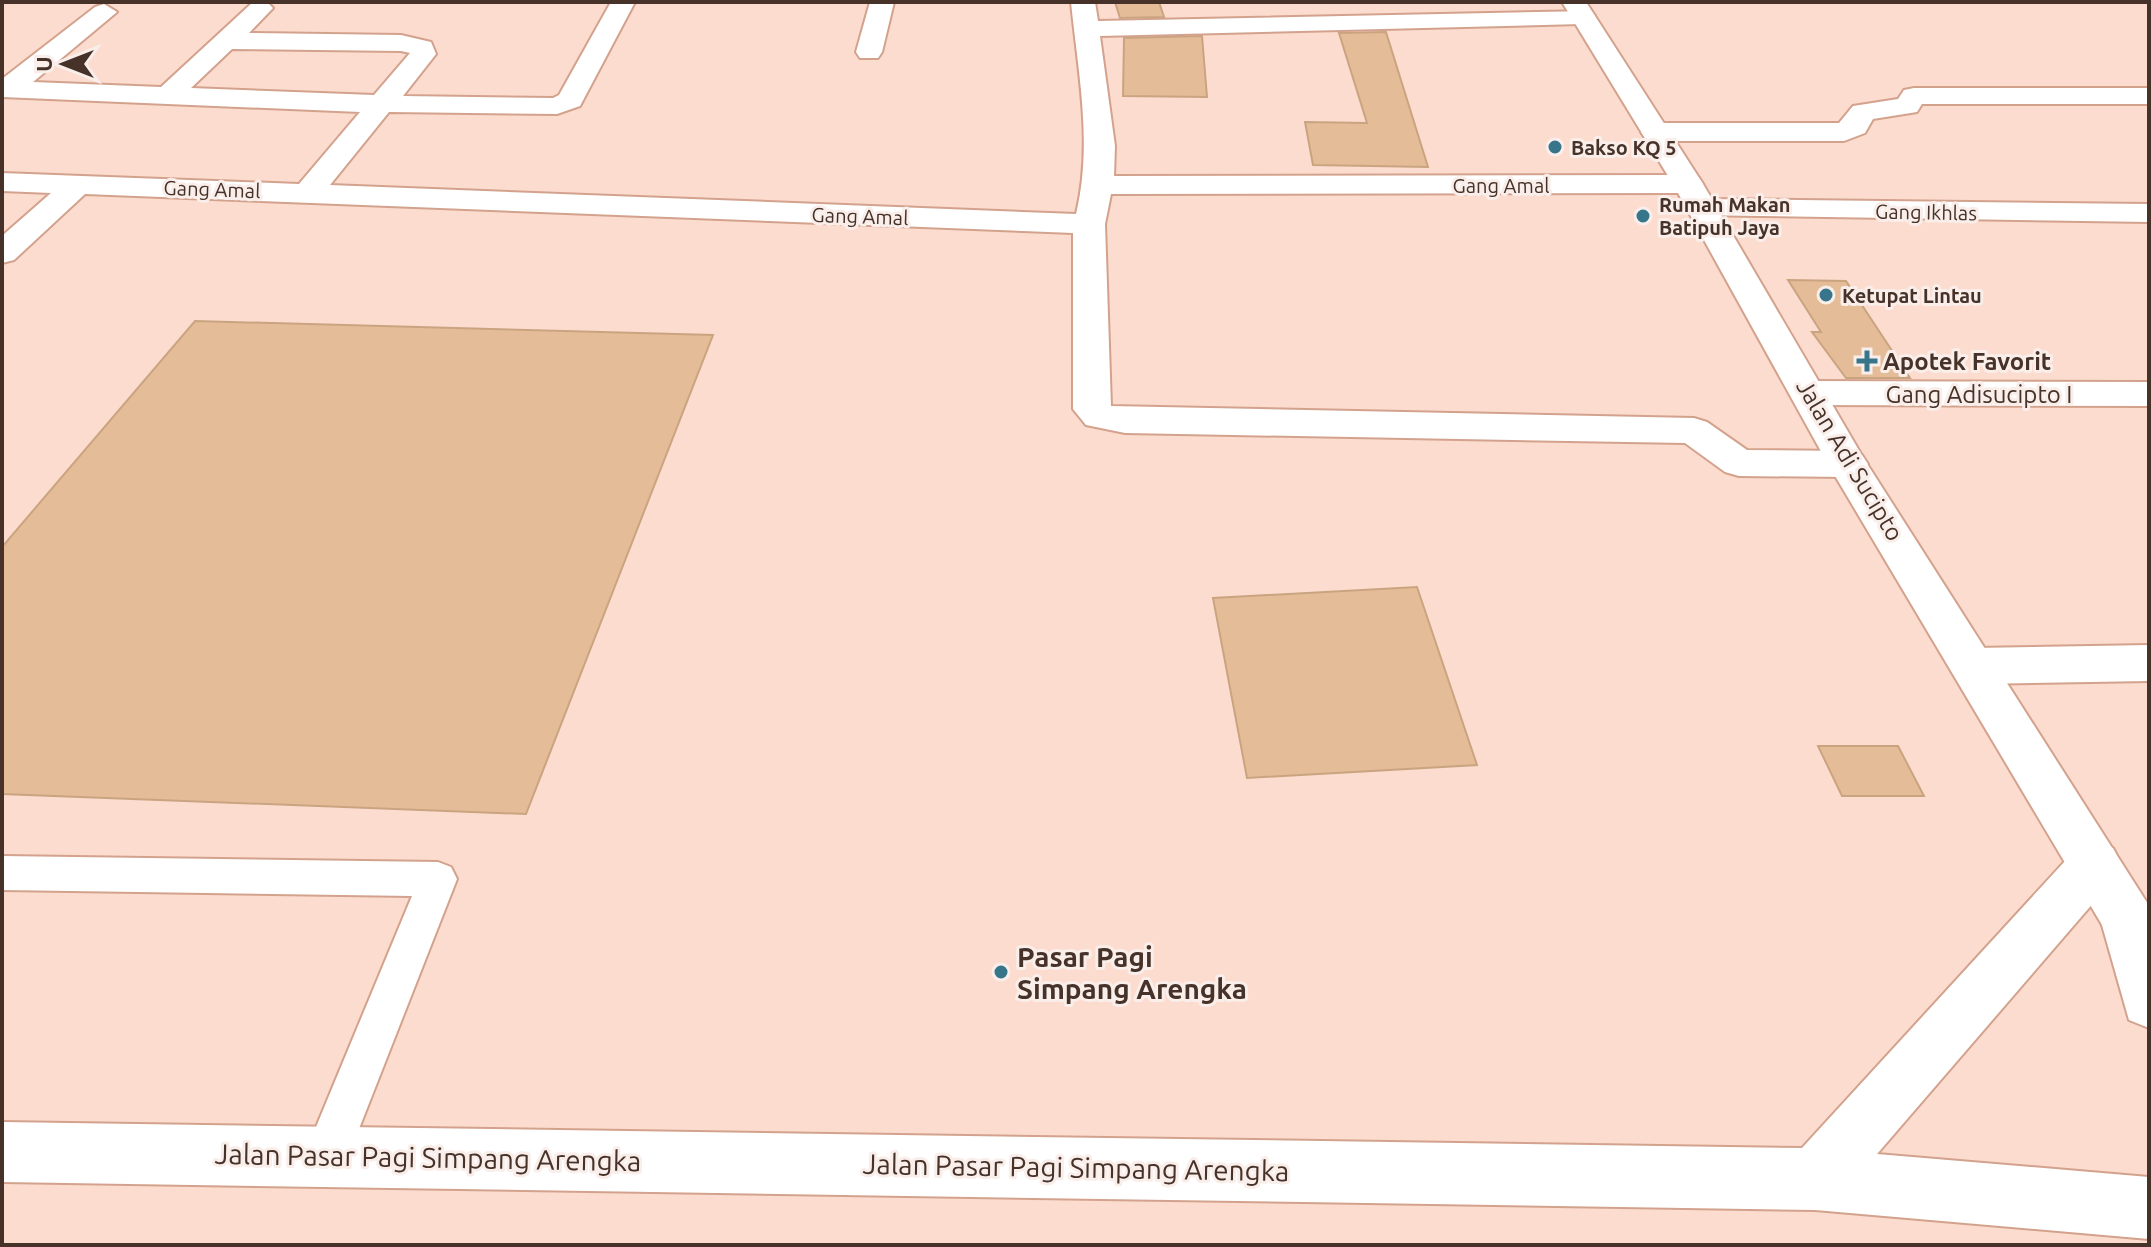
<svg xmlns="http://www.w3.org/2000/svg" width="2151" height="1247" font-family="Ubuntu,sans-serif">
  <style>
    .building { fill: #e4bc98; stroke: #caa480; stroke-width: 2 }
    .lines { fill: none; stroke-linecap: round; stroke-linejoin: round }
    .lane-casing { stroke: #d3a28d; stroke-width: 4 }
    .street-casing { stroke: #d3a28d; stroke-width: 4 }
    .secondary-casing { stroke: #d3a28d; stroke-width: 4 }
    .primary-casing { stroke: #d3a28d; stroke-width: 4 }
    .lane { fill: #fff; fill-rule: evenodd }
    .street { fill: #fff; fill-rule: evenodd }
    .secondary { fill: #fff; fill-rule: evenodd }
    .primary { fill: #fff; fill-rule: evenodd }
    .poi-dot { fill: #37758a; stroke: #f9eeea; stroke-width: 3 }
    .labels { text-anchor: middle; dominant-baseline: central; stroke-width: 6; stroke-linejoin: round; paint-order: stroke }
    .far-poi-label { font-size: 20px; font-weight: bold; fill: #463229; stroke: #f9eeea; text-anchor: start }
    .far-street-label { font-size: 20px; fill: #463229; stroke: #f9eeea }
    .poi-label { font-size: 24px; font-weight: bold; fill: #463229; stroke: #f9eeea; text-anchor: start }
    .street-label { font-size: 24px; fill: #463229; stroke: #f9eeea }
    .near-poi-label { font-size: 28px; font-weight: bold; fill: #463229; stroke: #f9eeea; text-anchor: start }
    .near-street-label { font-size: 28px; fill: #463229; stroke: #f9eeea }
  </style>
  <rect width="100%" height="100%" fill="#fcdccf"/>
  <path class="building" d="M 1115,2 L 1159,2 L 1164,17 L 1120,18 Z
    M 1386,32 L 1428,167 L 1313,165 L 1305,122 L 1367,123 L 1339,33 Z
    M 1202,36 L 1207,97 L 1123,96 L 1124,38 Z
    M 1788,280 L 1846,281 L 1910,378 L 1846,378 L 1812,332 L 1821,332 Z
    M 195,321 L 713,335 L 526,814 L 2,794 L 2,547 Z
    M 1417,587 L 1477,765 L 1247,778 L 1213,598 Z
    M 1818,746 L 1898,746 L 1924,796 L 1842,796 Z"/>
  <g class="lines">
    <defs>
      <path id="lane" d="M 2,856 L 438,862 L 451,867 L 457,879 L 342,1172 L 326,1178 L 310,1172 L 304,1156 L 412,896 L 2,890 Z"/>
      <path id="street" d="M 267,2 L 273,8 L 249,33 L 401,35 L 431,42 L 436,54 L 403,96 L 553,98 L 559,95 L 611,2 L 635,2 L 580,106 L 557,114 L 389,112 L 330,185 L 1076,214 C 1093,144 1078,72 1071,2 L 1095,2 L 1098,21 L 1591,11 L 1595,16 L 1591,21 L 1582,24 L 1100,36 L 1115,146 L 1114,176 L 1688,175 L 1699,178 L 1703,184 L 1699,190 L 1688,193 L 1111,194 L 1105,224 L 1111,406 L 1694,418 L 1707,422 L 1747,450 L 1848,451 L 1862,455 L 1868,464 L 1862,473 L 1848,477 L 1739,476 L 1725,472 L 1685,443 L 1125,433 L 1086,425 L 1073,409 L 1073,233 L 85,194 L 14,260 L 2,263 L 2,236 L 51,193 L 2,191 L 2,173 L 299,184 L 360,112 L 2,97 L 2,79 L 95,7 L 104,4 L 117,12 L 33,82 L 161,87 L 252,3 ZM 232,49 L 401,51 L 410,53 L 374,95 L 191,88 Z
        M 870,2 L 894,2 L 882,52 L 878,58 L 860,58 L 856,52 Z
        M 1914,88 L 2149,88 L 2149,104 L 1922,104 L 1917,112 L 1873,119 L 1865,133 L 1844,141 L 1655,141 L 1645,138 L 1641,132 L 1645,126 L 1655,123 L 1839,123 L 1853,106 L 1898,99 L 1904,90 Z
        M 1702,199 L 2149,204 L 2149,222 L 1691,215 L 1686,208 L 1691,201 Z
        M 1810,381 L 2149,382 L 2149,406 L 1810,405 L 1797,401 L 1792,393 L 1797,385 Z
        M 2149,645 L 2149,681 L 1973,684 L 1957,679 L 1950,666 L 1957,653 L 1973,648 Z"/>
      <path id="secondary" d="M 1562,2 L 1586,2 L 1703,184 L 1864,459 L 2146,901 L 2149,908 L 2146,935 L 2127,943 L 2108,935 L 1828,464 L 1673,184 Z"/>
      <path id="primary" d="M 2095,841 L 2113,848 L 2121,864 L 2113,880 L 1877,1154 L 2149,1177 L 2149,1239 L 1815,1210 L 2,1182 L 2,1122 L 1802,1148 L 2077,848 Z
        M 2127,893 L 2146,901 L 2149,908 L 2149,1028 L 2129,1020 L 2100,918 L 2108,901 Z"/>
    </defs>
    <use href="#lane" class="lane-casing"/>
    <use href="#street" class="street-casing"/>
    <use href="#secondary" class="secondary-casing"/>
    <use href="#primary" class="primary-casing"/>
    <use href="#lane" class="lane"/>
    <use href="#street" class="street"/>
    <use href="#secondary" class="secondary"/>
    <use href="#primary" class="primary"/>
  </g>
  <g class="poi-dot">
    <circle cx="1555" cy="147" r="8"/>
    <circle cx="1643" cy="216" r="8"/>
    <circle cx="1826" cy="295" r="8"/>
    <path d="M1863 349h8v8h8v8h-8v8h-8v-8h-8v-8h8z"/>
    <circle cx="1001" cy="972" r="8"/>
  </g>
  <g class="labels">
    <g class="far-poi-label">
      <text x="1571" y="147">Bakso KQ 5</text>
      <text x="1659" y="204">Rumah Makan<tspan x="1659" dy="23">Batipuh Jaya</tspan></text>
      <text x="1842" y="295">Ketupat Lintau</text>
    </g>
    <g class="far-street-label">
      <text x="1501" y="185">Gang Amal</text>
      <text transform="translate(212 189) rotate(2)">Gang Amal</text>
      <text transform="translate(1926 212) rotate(1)">Gang Ikhlas</text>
      <text transform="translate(860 216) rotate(2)">Gang Amal</text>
    </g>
    <g class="poi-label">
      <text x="1883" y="361">Apotek Favorit</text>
    </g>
    <g class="street-label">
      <text x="1979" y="394">Gang Adisucipto I</text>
      <text transform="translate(1850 460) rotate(59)">Jalan Adi Sucipto</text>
    </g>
    <g class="near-poi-label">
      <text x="1017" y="956">Pasar Pagi<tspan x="1017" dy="32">Simpang Arengka</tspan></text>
    </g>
    <g class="near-street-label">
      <text transform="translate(428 1157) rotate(1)">Jalan Pasar Pagi Simpang Arengka</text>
      <text transform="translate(1076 1167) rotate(1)">Jalan Pasar Pagi Simpang Arengka</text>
    </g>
  </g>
  <rect width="2151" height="1247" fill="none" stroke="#463229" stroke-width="8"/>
  <g transform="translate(64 64) rotate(270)" stroke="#f9eeea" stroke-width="6" paint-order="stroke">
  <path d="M0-6L14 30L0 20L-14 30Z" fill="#463229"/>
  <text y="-12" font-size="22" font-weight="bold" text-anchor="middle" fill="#463229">U</text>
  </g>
</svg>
